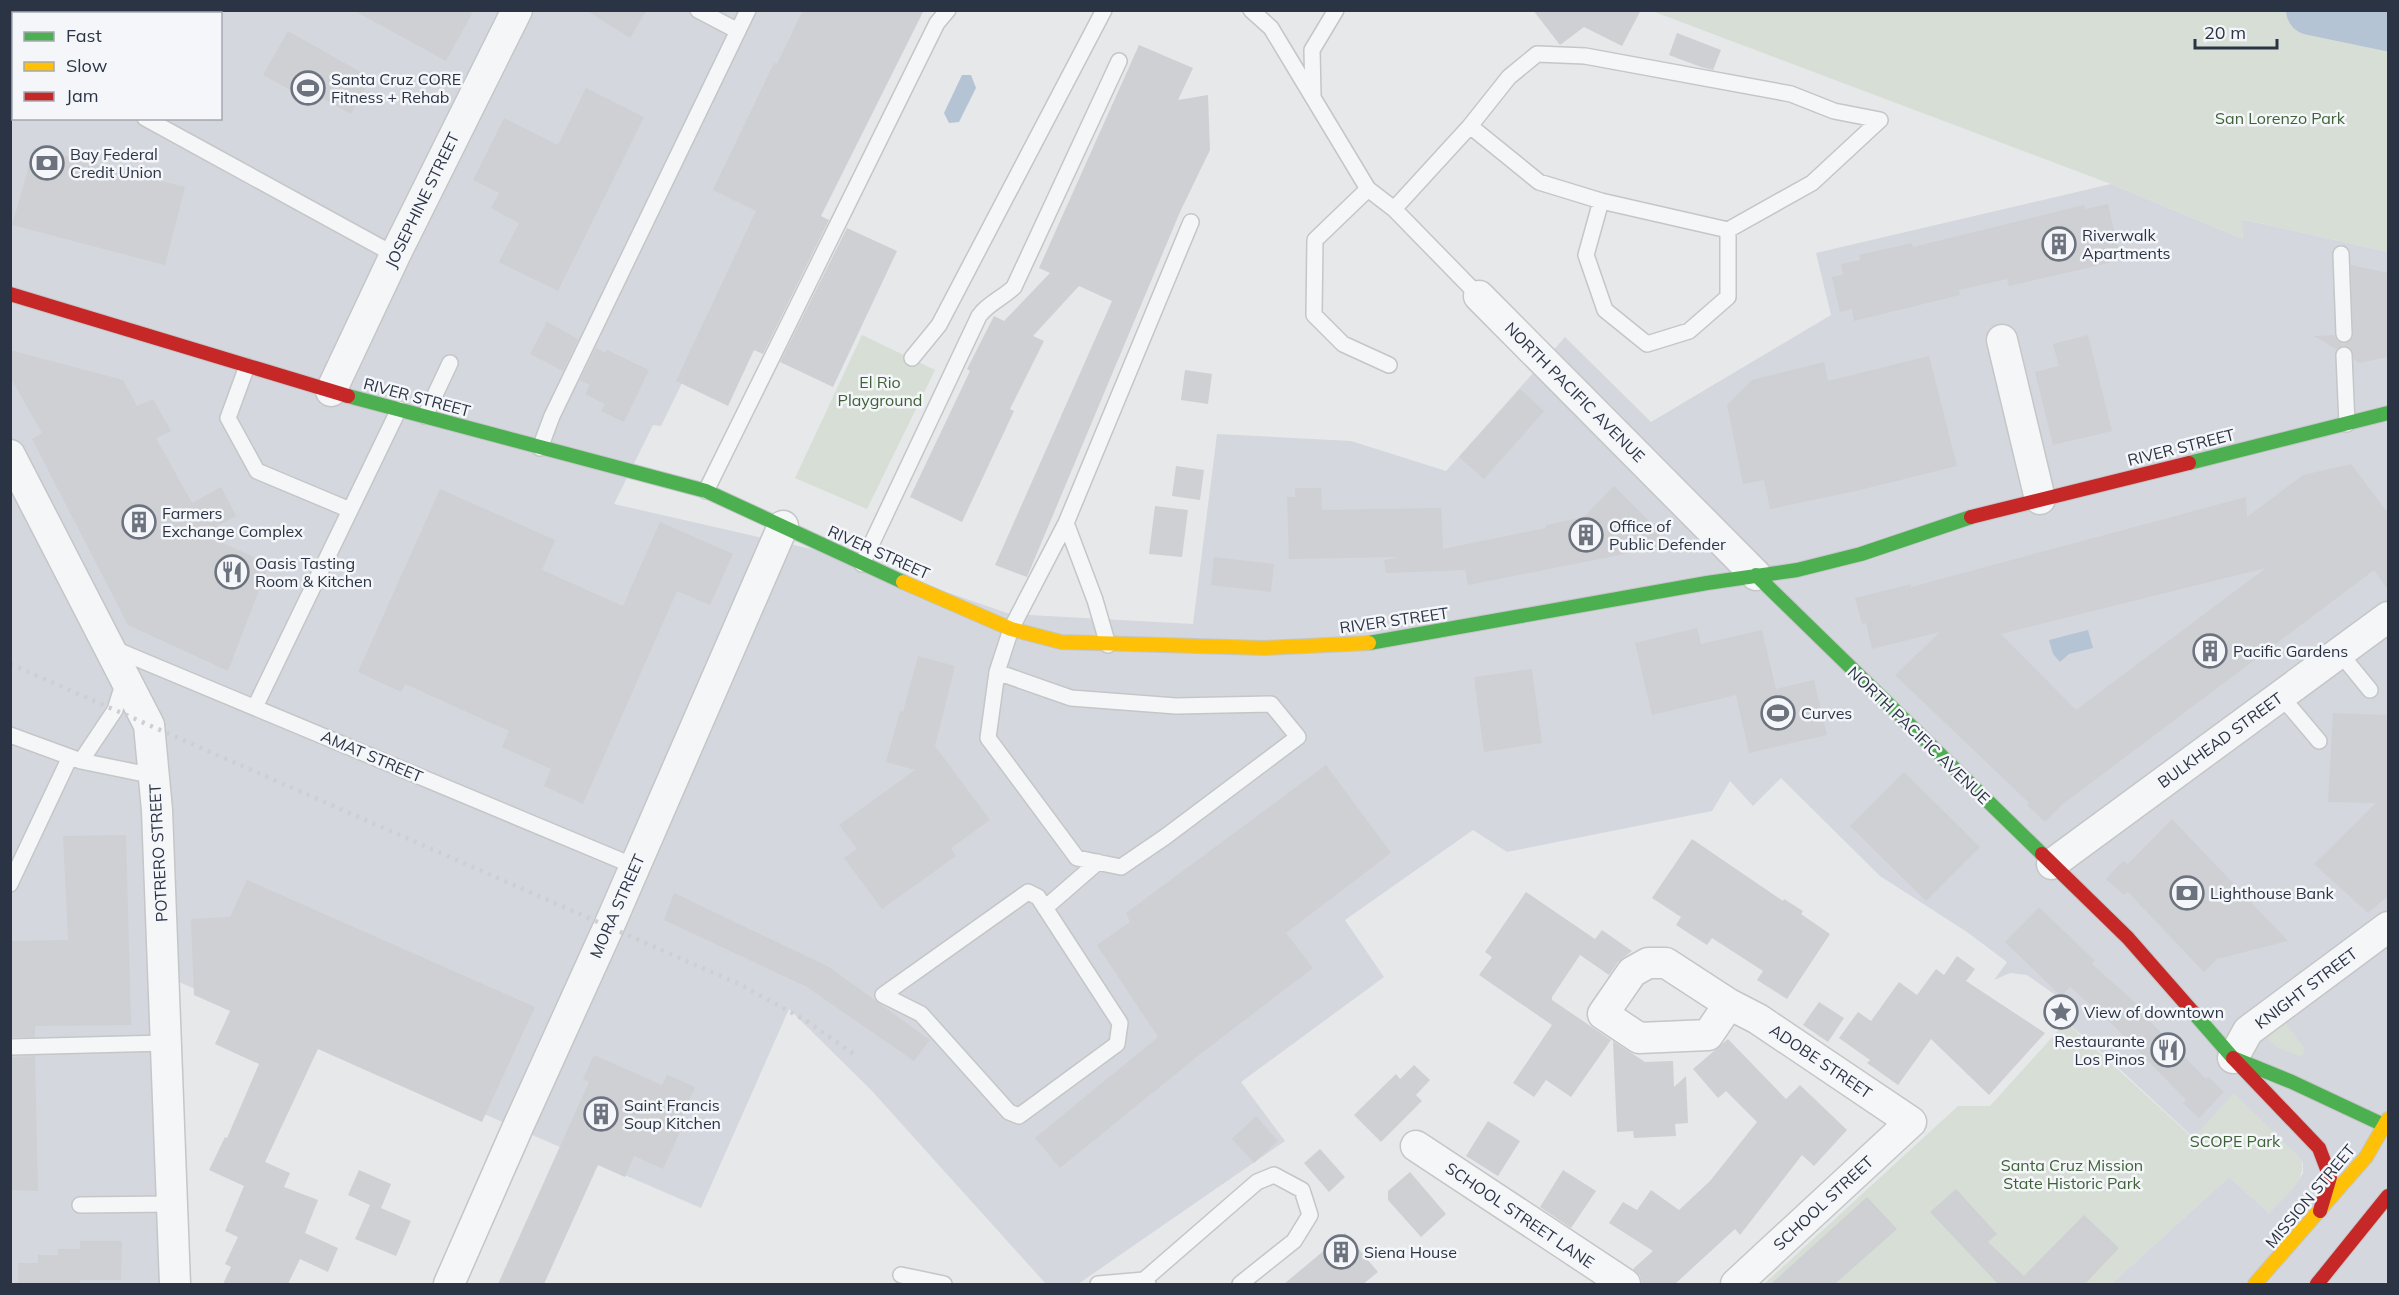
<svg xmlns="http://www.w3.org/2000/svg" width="2399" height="1295" font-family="Mulish,sans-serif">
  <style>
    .built { fill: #d4d7dd; fill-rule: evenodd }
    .green { fill: #d6ded6 }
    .water { fill: #b4c4d5 }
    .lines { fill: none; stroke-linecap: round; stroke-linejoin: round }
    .river { stroke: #b4c4d5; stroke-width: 50 }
    .building { fill: #ced0d3; fill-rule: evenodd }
    .lane-casing { stroke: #c4c6c8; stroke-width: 18 }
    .street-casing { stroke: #c4c6c8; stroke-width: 33 }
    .fast-casing { stroke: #c4c6c8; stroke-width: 16 }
    .slow-casing { stroke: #c4c6c8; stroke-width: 16 }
    .jam-casing { stroke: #c4c6c8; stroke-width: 16 }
    .lane { stroke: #f5f6f7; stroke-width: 15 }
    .street { stroke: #f5f6f7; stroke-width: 30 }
    .fast { stroke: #4caf50; stroke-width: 14 }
    .slow { stroke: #ffc107; stroke-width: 14 }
    .jam { stroke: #c62828; stroke-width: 14 }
    .rail { stroke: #cecfd2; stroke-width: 4.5; stroke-dasharray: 3 6; stroke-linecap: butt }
    .labels { text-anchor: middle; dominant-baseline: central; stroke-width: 5; stroke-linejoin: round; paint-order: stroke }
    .poi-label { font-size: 16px; fill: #2b3445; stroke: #f4f6f9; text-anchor: start }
    .park-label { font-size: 16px; fill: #3f6138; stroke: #f4f6f9 }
    .street-label { font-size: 16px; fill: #2b3445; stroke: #f4f6f9 }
  </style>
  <rect width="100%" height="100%" fill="#e6e8ea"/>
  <path class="built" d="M 10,11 L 861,11 L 770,203 L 661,426 L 653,425 L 614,504 L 842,556 L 1010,614 L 1193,624 L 1217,434 L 1351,441 L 1446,471 L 1565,337 L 1651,422 L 1831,315 L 1816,253 L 2111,184 L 2243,239 L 2241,219 L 2388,252 L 2388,1284 L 2111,1284 L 2229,1177 L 2269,1213 L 2298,1181 L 2303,1173 L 2303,1163 L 2297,1155 L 2194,1138 L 2086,1038 L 2058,1016 L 2061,999 L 2027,975 L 2010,973 L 1994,980 L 2007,962 L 1967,932 L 1880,876 L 1781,778 L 1753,806 L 1730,781 L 1712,811 L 1507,852 L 1473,830 L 1345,920 L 1384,977 L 1241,1082 L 1285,1141 L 1078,1284 L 1046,1284 L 872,1091 L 789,1009 L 701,1208 L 172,979 L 189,1284 L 11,1284 ZM 14,14 L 220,14 L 220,118 L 14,118 Z"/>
  <path class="green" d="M 1652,11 L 2388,11 L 2388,252 L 2242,219 L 2243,239 L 2111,184 Z
    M 862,335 L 935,370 L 867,509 L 795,478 Z
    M 2284,1021 L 2305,1049 L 2303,1055 L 2299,1056 L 2278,1048 L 2268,1039 L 2272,1031 Z
    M 2066,1022 L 2193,1138 L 2234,1093 L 2301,1159 C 2308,1180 2283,1199 2269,1213 L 2229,1177 L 2111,1284 L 1764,1284 L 1958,1106 L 1990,1106 Z"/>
  <path class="water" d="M 962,75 L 971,75 L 976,88 L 959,122 L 949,123 L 944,113 Z
    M 2088,630 L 2093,648 L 2069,654 L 2060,662 L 2053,654 L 2049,640 Z"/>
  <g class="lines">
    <path class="river" d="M 2311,10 L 2388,26"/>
  </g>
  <path class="building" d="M 353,10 L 474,10 L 446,61 Z
    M 586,10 L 647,10 L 630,38 Z
    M 803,10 L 924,10 L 821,216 L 829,220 L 763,354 L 754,350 L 728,406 L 676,381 L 756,211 L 713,190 L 774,63 L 777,64 Z
    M 1533,10 L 1641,10 L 1622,46 L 1584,27 L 1560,45 Z
    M 288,31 L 371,78 L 351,114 L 309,91 L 305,98 L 263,75 Z
    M 1677,33 L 1721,50 L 1713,70 L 1701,67 L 1669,55 Z
    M 1139,45 L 1193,68 L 1178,100 L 1208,95 L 1210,150 L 1180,212 L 1027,577 L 995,565 L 1112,301 L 1079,286 L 1033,336 L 1044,341 L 1010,409 L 1014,411 L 962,522 L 910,497 L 970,371 L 967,369 L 994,316 L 1004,321 L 1050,273 L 1039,268 Z
    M 586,88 L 644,117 L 558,291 L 499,262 L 519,223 L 491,208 L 499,193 L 473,180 L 504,118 L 558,145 Z
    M 34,148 L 185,187 L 165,265 L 12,225 Z
    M 2108,204 L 2118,248 L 2115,249 L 2117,261 L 2009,286 L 2007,279 L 1959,290 L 1960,295 L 1854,321 L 1852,309 L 1840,312 L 1832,277 L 1843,275 L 1841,264 L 1860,260 L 1859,255 L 1912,243 L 1913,247 L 2084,205 L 2085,209 Z
    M 847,228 L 897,251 L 833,387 L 780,362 Z
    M 2351,265 L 2388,273 L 2388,357 L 2359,363 L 2354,360 L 2352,350 L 2349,347 L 2343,345 L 2336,349 L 2314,336 L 2334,335 L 2336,340 L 2344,344 L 2353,338 Z
    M 547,322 L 578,339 L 563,371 L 530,354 Z
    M 2088,335 L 2112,431 L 2053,445 L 2035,372 L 2059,366 L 2053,344 Z
    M 596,348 L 605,353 L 607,350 L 649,370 L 624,422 L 601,411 L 605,404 L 585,394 L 590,385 L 580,380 Z
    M 10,350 L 123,380 L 137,406 L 153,399 L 171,431 L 156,438 L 192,503 L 221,487 L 236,516 L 203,534 L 269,564 L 228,671 L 128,625 L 32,439 L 42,433 L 10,377 Z
    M 1929,356 L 1957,466 L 1856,491 L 1770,509 L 1764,480 L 1743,484 L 1727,405 L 1752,380 L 1824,362 L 1828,381 Z
    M 1185,370 L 1212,374 L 1208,404 L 1181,400 Z
    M 1520,389 L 1544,411 L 1484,479 L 1459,457 Z
    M 2351,464 L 2388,513 L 2388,590 L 2374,570 L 2063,804 L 2045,822 L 2027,805 L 2029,803 L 1895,675 L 1940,632 L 1872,649 L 1866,623 L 1862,624 L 1855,598 L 1911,584 L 1911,587 L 2246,497 L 2247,517 L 2303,475 ZM 2266,568 L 2076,710 L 2001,634 Z
    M 1176,466 L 1204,470 L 1200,500 L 1172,496 Z
    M 1614,486 L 1662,534 L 1659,536 L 1670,545 L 1468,585 L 1465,570 L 1386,573 L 1384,560 L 1399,557 L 1289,559 L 1287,497 L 1295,497 L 1295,488 L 1321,488 L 1322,510 L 1441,508 L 1443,549 L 1546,528 L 1546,525 L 1584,517 Z
    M 440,489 L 555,540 L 542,570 L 623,606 L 660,522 L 733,554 L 710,605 L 677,591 L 583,804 L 544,786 L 551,769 L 502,747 L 509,731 L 405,684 L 401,692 L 358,672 Z
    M 1155,506 L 1188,510 L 1182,557 L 1149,554 Z
    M 1214,557 L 1274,564 L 1271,592 L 1211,585 Z
    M 1697,628 L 1701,644 L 1762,630 L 1776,689 L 1814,680 L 1827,735 L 1749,753 L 1736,695 L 1652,715 L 1635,643 Z
    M 918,656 L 955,666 L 935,746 L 990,820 L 951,848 L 956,856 L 882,909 L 844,858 L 857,849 L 839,825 L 915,770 L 886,762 L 900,711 L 903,712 Z
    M 1532,669 L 1542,743 L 1484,752 L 1474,677 Z
    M 2333,713 L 2388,715 L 2388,896 L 2368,913 L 2314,864 L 2376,803 L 2328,802 Z
    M 1326,765 L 1391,853 L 1286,933 L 1313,968 L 1199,1055 L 1060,1168 L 1035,1138 L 1158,1037 L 1097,945 L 1130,922 L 1126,913 Z
    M 1904,772 L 1980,847 L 1926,901 L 1850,826 Z
    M 2172,819 L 2288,941 L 2217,959 L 2204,972 L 2128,892 L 2124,895 L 2106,879 L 2123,861 L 2128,864 Z
    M 126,835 L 131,1025 L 35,1026 L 35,1037 L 10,1037 L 10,941 L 68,940 L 63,836 Z
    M 1692,839 L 1783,901 L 1784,899 L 1803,911 L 1801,914 L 1830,934 L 1787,999 L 1757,980 L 1763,971 L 1712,938 L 1707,945 L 1676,925 L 1681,917 L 1652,898 Z
    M 247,880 L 535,1007 L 482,1122 L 318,1049 L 265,1162 L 290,1173 L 284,1187 L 318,1200 L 305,1233 L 338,1248 L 328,1272 L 300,1259 L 288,1284 L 223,1284 L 231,1267 L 225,1264 L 238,1237 L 225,1231 L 244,1186 L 209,1170 L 225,1137 L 227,1138 L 259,1064 L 215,1044 L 230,1011 L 194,995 L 191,919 L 230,917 Z
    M 1526,892 L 1595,939 L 1602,930 L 1632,951 L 1618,962 L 1609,975 L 1580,955 L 1552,997 L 1552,1000 L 1611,1040 L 1571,1097 L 1546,1080 L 1534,1097 L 1513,1083 L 1552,1025 L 1479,975 L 1492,957 L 1485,952 Z
    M 674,893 L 829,967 L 930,1040 L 914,1061 L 807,987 L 664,920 Z
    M 2039,907 L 2095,961 L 2092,964 L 2140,1007 L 2138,1009 L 2206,1079 L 2208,1077 L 2224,1092 L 2199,1118 L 2183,1103 L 2186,1100 L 2111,1023 L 2070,987 L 2061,996 L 2005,942 Z
    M 1957,956 L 1975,969 L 1966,981 L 2045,1033 L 1989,1095 L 1931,1039 L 1898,1085 L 1867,1063 L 1870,1060 L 1839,1038 L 1858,1012 L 1871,1021 L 1899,982 L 1917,995 L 1936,969 L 1944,975 Z
    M 1819,1002 L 1844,1018 L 1828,1042 L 1803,1025 Z
    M 1728,1039 L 1786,1099 L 1800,1085 L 1847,1130 L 1814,1166 L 1802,1155 L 1740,1235 L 1735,1229 L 1675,1284 L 1642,1284 L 1640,1276 L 1633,1269 L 1653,1251 L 1609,1223 L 1623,1202 L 1637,1210 L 1651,1190 L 1679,1210 L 1710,1181 L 1757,1122 L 1726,1091 L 1718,1098 L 1693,1069 Z
    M 1613,1041 L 1645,1062 L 1673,1061 L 1674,1087 L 1686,1076 L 1688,1123 L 1675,1124 L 1676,1136 L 1634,1138 L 1633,1131 L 1617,1132 Z
    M 594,1055 L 662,1085 L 667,1075 L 695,1087 L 676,1130 L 680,1132 L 663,1169 L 634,1156 L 625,1177 L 598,1165 L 544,1284 L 498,1284 L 589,1082 L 583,1079 Z
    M 35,1056 L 38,1191 L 10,1190 L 10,1057 Z
    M 1414,1065 L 1430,1080 L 1416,1095 L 1422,1101 L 1381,1142 L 1354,1115 L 1396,1074 L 1400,1079 Z
    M 1256,1116 L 1278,1141 L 1254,1163 L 1232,1139 Z
    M 1488,1121 L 1520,1141 L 1498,1176 L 1466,1156 Z
    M 1320,1149 L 1345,1177 L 1329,1192 L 1304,1163 Z
    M 359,1170 L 391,1184 L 381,1208 L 411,1221 L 396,1256 L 355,1239 L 370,1205 L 348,1195 Z
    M 1563,1170 L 1596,1191 L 1571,1228 L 1540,1207 Z
    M 1410,1172 L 1446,1214 L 1421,1237 L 1388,1200 L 1388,1191 Z
    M 1956,1189 L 1997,1234 L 1988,1242 L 2024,1276 L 2084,1215 L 2119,1248 L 2085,1284 L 1998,1284 L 1930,1212 Z
    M 1867,1197 L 1897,1229 L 1835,1284 L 1771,1284 Z
    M 1345,1233 L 1378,1272 L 1363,1284 L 1284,1284 Z
    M 80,1241 L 122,1241 L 121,1280 L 80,1280 L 80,1284 L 18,1284 L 18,1263 L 38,1263 L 38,1255 L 58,1255 L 58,1249 L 80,1249 Z"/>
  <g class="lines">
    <defs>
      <path id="lane" d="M 698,10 L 738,31
        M 1251,10 L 1271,28 L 1368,189 L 1394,209 L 1479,296
        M 10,45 L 14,47
        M 1313,96 L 1312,50 L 1336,10
        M 145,118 L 395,255
        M 1470,126 L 1509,77 L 1537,54 L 1585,56 L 1791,94 L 1834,111 L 1880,120 L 1812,183 L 1728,230
        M 1368,189 L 1315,240 L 1314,315 L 1343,344 L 1389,365
        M 1394,209 L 1470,126 L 1539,182 L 1601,201 L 1586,255 L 1605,310 L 1647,344 L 1689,331 L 1728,297 L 1728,230 L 1601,201
        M 2341,254 L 2344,334
        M 2344,355 L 2347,424
        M 912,358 L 939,325 L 1104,10
        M 247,366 L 228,418 L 257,471 L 350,510
        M 425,416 L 450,363
        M 540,448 L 552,416 L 748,10
        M 706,491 L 937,23 L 948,10
        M 1066,523 L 1095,600 L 1108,645
        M 862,564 L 979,316 C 988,303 1003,298 1014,287 L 1119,61
        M 112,648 L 634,866
        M 2339,652 L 2370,690
        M 997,672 L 1071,698 L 1176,706 L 1271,704 L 1298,737 L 1165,837 L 1121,867 L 1077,858 L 988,738 L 997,672 L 1011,629 L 1066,523 L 1191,222
        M 2281,696 L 2319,741
        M 255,707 L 399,409
        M 10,735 L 81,761 L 154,776
        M 81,761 L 115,710 L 124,681
        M 10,884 L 70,757
        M 1028,892 L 1038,897 L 1120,1023 L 1117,1044 L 1019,1116 L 1009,1112 L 921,1014 L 883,995 Z
        M 1045,908 L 1098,862
        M 10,1047 L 165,1043
        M 80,1205 L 170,1204
        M 901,1275 L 944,1284
        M 1098,1284 L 1144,1280
        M 1148,1284 L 1144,1280 L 1257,1182 L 1274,1175 L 1302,1190 L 1310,1215 L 1294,1241 L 1240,1284"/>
      <path id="street" d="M 1479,296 L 1756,575
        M 2002,340 L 2040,499
        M 331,391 L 395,255 L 517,10
        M 10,455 L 149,725 L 157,810 L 175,1284
        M 2052,864 L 2388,617
        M 1729,1004 L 1708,1035 L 1639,1038 L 1603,1014 L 1632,972 L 1648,963 L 1666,963 L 1729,1004 L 1758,1019 L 1911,1122 L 1736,1284
        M 2233,1058 L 2248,1031 L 2388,927
        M 1416,1146 L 1625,1284
        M 449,1284 L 517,1129 L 609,926 L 783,526"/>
      <path id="fast" d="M 348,396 L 706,491 L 903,582
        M 2189,463 L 2388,413
        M 1756,575 L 2042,854
        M 1369,643 L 1707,583 L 1797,570 L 1861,554 L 1971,517
        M 2192,1011 L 2233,1058 L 2292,1082 L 2388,1127"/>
      <path id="slow" d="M 903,582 L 1011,629 L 1061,642 L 1264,648 L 1369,643
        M 2255,1284 L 2366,1157 L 2388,1119"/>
      <path id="jam" d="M 10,294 L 348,396
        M 1971,517 L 2189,463
        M 2042,854 L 2128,938 L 2192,1011
        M 2233,1058 L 2319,1148 L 2330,1177 L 2320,1211
        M 2317,1284 L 2388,1196"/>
    </defs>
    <use href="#lane" class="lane-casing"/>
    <use href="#street" class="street-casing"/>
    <use href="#fast" class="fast-casing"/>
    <use href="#slow" class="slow-casing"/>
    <use href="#jam" class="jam-casing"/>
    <use href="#lane" class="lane"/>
    <use href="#street" class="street"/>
    <use href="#fast" class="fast"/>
    <use href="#slow" class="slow"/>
    <use href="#jam" class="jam"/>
    <path class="rail" d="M 10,664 L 739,984 L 805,1020 L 855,1055"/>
  </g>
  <defs>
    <symbol id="stadium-ring" viewBox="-11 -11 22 22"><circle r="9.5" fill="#f4f6f9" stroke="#6c737f" stroke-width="1.5"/><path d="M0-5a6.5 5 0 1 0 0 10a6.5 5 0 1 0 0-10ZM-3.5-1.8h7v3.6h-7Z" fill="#6c737f"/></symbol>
    <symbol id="bank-ring" viewBox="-11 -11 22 22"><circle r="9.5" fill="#f4f6f9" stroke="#6c737f" stroke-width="1.5"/><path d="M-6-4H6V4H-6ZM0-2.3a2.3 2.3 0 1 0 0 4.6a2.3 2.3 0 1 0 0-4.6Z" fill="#6c737f"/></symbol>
    <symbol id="building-ring" viewBox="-11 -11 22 22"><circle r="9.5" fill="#f4f6f9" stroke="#6c737f" stroke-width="1.5"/><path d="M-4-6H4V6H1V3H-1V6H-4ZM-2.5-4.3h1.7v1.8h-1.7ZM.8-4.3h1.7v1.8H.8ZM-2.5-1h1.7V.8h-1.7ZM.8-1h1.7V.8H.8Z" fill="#6c737f"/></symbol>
    <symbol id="restaurant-ring" viewBox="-11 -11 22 22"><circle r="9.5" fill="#f4f6f9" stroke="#6c737f" stroke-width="1.5"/><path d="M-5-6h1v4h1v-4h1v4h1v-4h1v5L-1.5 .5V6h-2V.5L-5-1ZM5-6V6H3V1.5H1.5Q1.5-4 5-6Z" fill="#6c737f"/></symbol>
    <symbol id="sight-ring" viewBox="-11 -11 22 22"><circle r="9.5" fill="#f4f6f9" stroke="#6c737f" stroke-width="1.5"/><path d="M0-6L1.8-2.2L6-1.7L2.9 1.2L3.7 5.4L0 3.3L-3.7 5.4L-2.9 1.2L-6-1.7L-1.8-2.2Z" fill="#6c737f"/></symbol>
  </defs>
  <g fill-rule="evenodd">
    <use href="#stadium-ring" x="289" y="69" width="38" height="38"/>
    <use href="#bank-ring" x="28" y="144" width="38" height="38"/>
    <use href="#building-ring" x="2040" y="225" width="38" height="38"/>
    <use href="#building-ring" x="120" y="503" width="38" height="38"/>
    <use href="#building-ring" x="1567" y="516" width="38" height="38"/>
    <use href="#restaurant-ring" x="213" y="553" width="38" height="38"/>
    <use href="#building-ring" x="2191" y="632" width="38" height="38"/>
    <use href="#stadium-ring" x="1759" y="694" width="38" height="38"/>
    <use href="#bank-ring" x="2168" y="874" width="38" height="38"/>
    <use href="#sight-ring" x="2042" y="993" width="38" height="38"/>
    <use href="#restaurant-ring" x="2149" y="1031" width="38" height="38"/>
    <use href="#building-ring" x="582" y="1095" width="38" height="38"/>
    <use href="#building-ring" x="1322" y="1233" width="38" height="38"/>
  </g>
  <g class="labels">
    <g class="poi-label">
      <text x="331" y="79">Santa Cruz CORE<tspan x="331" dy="18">Fitness + Rehab</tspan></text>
      <text x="70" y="154">Bay Federal<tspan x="70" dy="18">Credit Union</tspan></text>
      <text x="2082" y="235">Riverwalk<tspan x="2082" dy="18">Apartments</tspan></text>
      <text x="162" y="513">Farmers<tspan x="162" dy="18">Exchange Complex</tspan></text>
      <text x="1609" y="526">Office of<tspan x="1609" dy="18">Public Defender</tspan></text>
      <text x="255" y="563">Oasis Tasting<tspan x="255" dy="18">Room &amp; Kitchen</tspan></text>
      <text x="2233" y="651">Pacific Gardens</text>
      <text x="1801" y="713">Curves</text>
      <text x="2210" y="893">Lighthouse Bank</text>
      <text x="2084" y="1012">View of downtown</text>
      <text x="2145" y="1041" text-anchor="end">Restaurante<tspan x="2145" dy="18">Los Pinos</tspan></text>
      <text x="624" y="1105">Saint Francis<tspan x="624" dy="18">Soup Kitchen</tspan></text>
      <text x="1364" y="1252">Siena House</text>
    </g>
    <g class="park-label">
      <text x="2280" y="118">San Lorenzo Park</text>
      <text x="880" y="382">El Rio<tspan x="880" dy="18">Playground</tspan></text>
      <text x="2235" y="1141">SCOPE Park</text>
      <text x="2072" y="1165">Santa Cruz Mission<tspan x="2072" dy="18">State Historic Park</tspan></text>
    </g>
    <g class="street-label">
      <text transform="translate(422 200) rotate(-64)">JOSEPHINE STREET</text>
      <text transform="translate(1575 392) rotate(45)">NORTH PACIFIC AVENUE</text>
      <text transform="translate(417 397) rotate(15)">RIVER STREET</text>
      <text transform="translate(2181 447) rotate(-14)">RIVER STREET</text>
      <text transform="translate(879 552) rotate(24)">RIVER STREET</text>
      <text transform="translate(1394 620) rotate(-8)">RIVER STREET</text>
      <text transform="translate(1919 735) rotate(44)">NORTH PACIFIC AVENUE</text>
      <text transform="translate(2220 740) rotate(-36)">BULKHEAD STREET</text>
      <text transform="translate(372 756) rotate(23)">AMAT STREET</text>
      <text transform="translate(158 853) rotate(-93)">POTRERO STREET</text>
      <text transform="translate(617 906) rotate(-66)">MORA STREET</text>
      <text transform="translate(2306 988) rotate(-37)">KNIGHT STREET</text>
      <text transform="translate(1821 1061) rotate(34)">ADOBE STREET</text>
      <text transform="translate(2310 1196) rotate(-50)">MISSION STREET</text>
      <text transform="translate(1823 1203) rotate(-43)">SCHOOL STREET</text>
      <text transform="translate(1520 1215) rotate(34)">SCHOOL STREET LANE</text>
    </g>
  </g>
  <rect width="2399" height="1295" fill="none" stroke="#2b3445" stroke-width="24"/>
  <rect x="12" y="12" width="210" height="108" fill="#f4f6f9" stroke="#a4a8b1" stroke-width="1.5"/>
  <rect x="24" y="32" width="30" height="9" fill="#4caf50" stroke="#a4a8b1" stroke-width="1.5"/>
  <text x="66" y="42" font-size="18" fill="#2b3445">Fast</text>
  <rect x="24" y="62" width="30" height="9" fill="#ffc107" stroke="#a4a8b1" stroke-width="1.5"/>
  <text x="66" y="72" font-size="18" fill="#2b3445">Slow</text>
  <rect x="24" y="92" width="30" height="9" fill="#c62828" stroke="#a4a8b1" stroke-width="1.5"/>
  <text x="66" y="102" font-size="18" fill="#2b3445">Jam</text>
  <path d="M2195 39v9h82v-9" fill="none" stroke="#2b3445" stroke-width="3"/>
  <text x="2204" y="39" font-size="18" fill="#2b3445" stroke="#f4f6f9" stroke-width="4.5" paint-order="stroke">20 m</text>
</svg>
